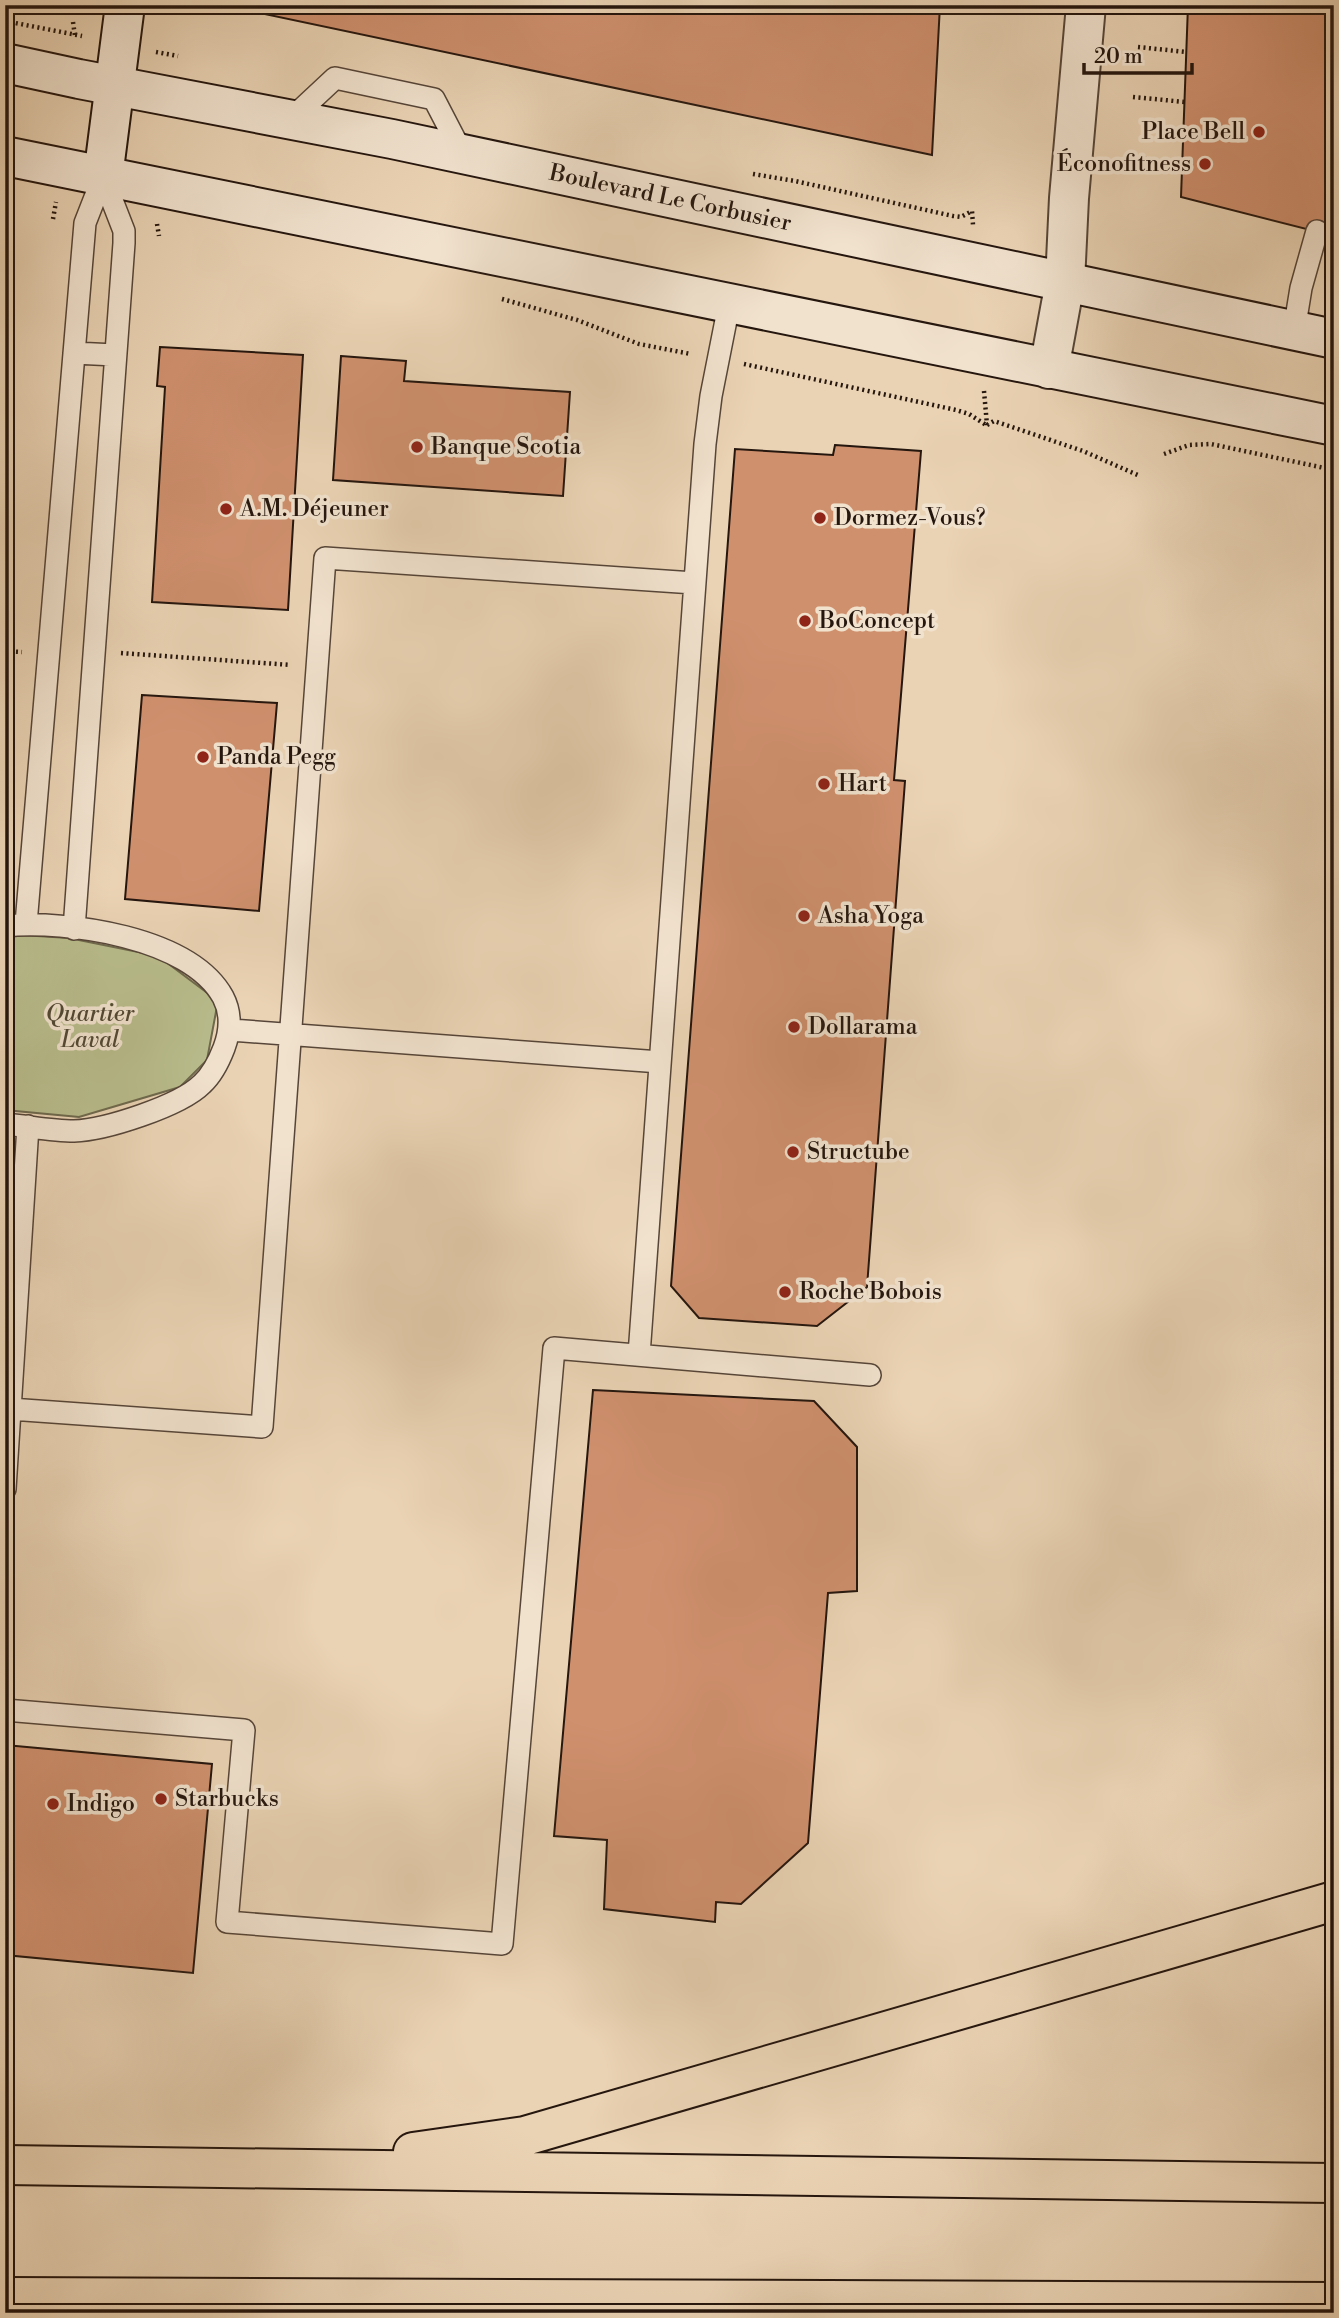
<svg xmlns="http://www.w3.org/2000/svg" width="1339" height="2318" font-family="'Libre Bodoni',serif">
  <style>
    .green { fill: #b8bc8c; stroke: #6e694d; stroke-width: 2 }
    .building { fill: #cf906e; stroke: #25160e; stroke-width: 2 }
    .lines { fill: none; stroke-linecap: round; stroke-linejoin: round }
    .lane-casing { stroke: #564538; stroke-width: 24 }
    .street-casing { stroke: #564538; stroke-width: 42 }
    .secondary-casing { stroke: #25160e; stroke-width: 42 }
    .highway-casing { stroke: #25160e; stroke-width: 42 }
    .path { stroke: #25160e; stroke-width: 4.5; stroke-dasharray: 2 3.5; stroke-linecap: butt }
    .lane { stroke: #f1e2ce; stroke-width: 21 }
    .street { stroke: #f1e2ce; stroke-width: 38 }
    .secondary { stroke: #f1e2ce; stroke-width: 38 }
    .highway { stroke: #ead3b4; stroke-width: 38 }
    .poi-dot { fill: #8f2418; stroke: #f1e2ce; stroke-width: 2.5 }
    .labels { text-anchor: middle; dominant-baseline: central; stroke-width: 7; stroke-linejoin: round; paint-order: stroke }
    .poi-label { font-size: 23px; fill: #25160e; stroke: #f1e2ce; text-anchor: start }
    .street-label { font-size: 23px; fill: #25160e; stroke: #f1e2ce }
    .park-label { font-size: 23px; font-style: italic; fill: #514834; stroke: #f1e2ce }
  </style>
  <rect width="100%" height="100%" fill="#ead3b4"/>
  <filter id="stains"><feTurbulence type="fractalNoise" baseFrequency=".00286" numOctaves="4"/><feColorMatrix values="0 0 0 0 .2 0 0 0 0 .09 0 0 0 0 .02 0 0 0 .5 -.17"/></filter>
  <radialGradient id="worn" r=".72"><stop offset=".6" stop-color="#630" stop-opacity="0"/><stop offset="1" stop-color="#630" stop-opacity=".3"/></radialGradient>
  <path class="green" d="M 5,934 L 69,938 L 158,956 L 218,1001 L 207,1060 L 180,1087 L 79,1117 L 5,1110 Z"/>
  <path class="building" d="M 246,5 L 940,5 L 932,155 L 246,10 Z
    M 1188,5 L 1334,5 L 1334,236 L 1181,197 Z
    M 160,347 L 303,355 L 288,610 L 152,602 L 165,387 L 157,386 Z
    M 341,356 L 406,361 L 404,381 L 570,392 L 563,496 L 333,480 Z
    M 835,445 L 921,451 L 894,780 L 905,781 L 867,1287 L 817,1326 L 699,1318 L 671,1286 L 735,449 L 833,455 Z
    M 142,695 L 277,703 L 259,911 L 125,899 Z
    M 593,1390 L 814,1401 L 857,1447 L 857,1591 L 828,1593 L 808,1843 L 741,1904 L 716,1902 L 715,1922 L 604,1909 L 607,1840 L 554,1836 Z
    M 5,1745 L 212,1764 L 193,1973 L 5,1955 Z"/>
  <g class="lines">
    <defs>
      <path id="lane" d="M 290,120 L 335,78 L 434,99 L 462,153
        M 1294,331 L 1301,288 L 1317,231
        M 74,353 L 115,355
        M 26,924 L 85,223 L 103,177
        M 5,926 C 67,920 190,937 223,997 C 232,1014 230,1032 224,1048 C 219,1061 213,1074 202,1084 C 180,1106 105,1130 74,1131 C 51,1131 28,1126 5,1124
        M 74,929 L 124,243 L 124,231 L 103,177
        M 231,1030 L 660,1062
        M 639,1355 L 705,444 L 711,396 L 729,305
        M 10,1409 L 262,1427 L 325,558 L 694,583
        M 5,1489 L 28,1126
        M 5,1710 L 244,1730 L 227,1922 L 502,1944 L 554,1348 L 870,1375"/>
      <path id="street" d="M 1049,369 L 1065,282 L 1069,198 L 1086,5"/>
      <g id="secondary">
        <path id="s1" d="M 5,63 L 79,79 L 392,139 L 1334,339"/>
        <path d="M 5,156 L 1334,426"/>
        <path d="M 103,177 L 125,5"/>
      </g>
      <path id="highway" d="M 413,2152 L 525,2136 L 1334,1901
        M 5,2165 L 1334,2183
        M 5,2297 L 1334,2302"/>
    </defs>
    <use href="#lane" class="lane-casing"/>
    <use href="#street" class="street-casing"/>
    <use href="#secondary" class="secondary-casing"/>
    <use href="#highway" class="highway-casing"/>
    <path class="path" d="M 5,21 L 82,36
      M 73,22 L 75,36
      M 1138,47 L 1186,52
      M 156,52 L 178,56
      M 1133,97 L 1185,102
      M 1128,157 L 1183,163
      M 753,174 L 795,181 L 953,216 L 961,217 L 972,211 L 973,225
      M 53,219 L 56,202
      M 157,224 L 159,236
      M 502,299 L 577,320 L 639,344 L 691,354
      M 744,364 L 956,410 L 969,414 L 986,425
      M 984,391 L 987,425
      M 987,425 L 994,421 L 1083,451 L 1140,476
      M 1164,454 L 1189,445 L 1211,444 L 1334,470
      M 5,651 L 22,652
      M 121,653 L 291,665"/>
    <use href="#lane" class="lane"/>
    <use href="#street" class="street"/>
    <use href="#secondary" class="secondary"/>
    <use href="#highway" class="highway"/>
  </g>
  <g class="poi-dot">
    <circle cx="1259" cy="132" r="7"/>
    <circle cx="1205" cy="164" r="7"/>
    <circle cx="417" cy="447" r="7"/>
    <circle cx="226" cy="509" r="7"/>
    <circle cx="820" cy="518" r="7"/>
    <circle cx="805" cy="621" r="7"/>
    <circle cx="203" cy="757" r="7"/>
    <circle cx="824" cy="784" r="7"/>
    <circle cx="804" cy="916" r="7"/>
    <circle cx="794" cy="1027" r="7"/>
    <circle cx="793" cy="1152" r="7"/>
    <circle cx="785" cy="1292" r="7"/>
    <circle cx="161" cy="1799" r="7"/>
    <circle cx="53" cy="1804" r="7"/>
  </g>
  <g class="labels">
    <g class="poi-label">
      <text x="1245" y="132" text-anchor="end">Place Bell</text>
      <text x="1191" y="164" text-anchor="end">Éconofitness</text>
      <text x="431" y="447">Banque Scotia</text>
      <text x="240" y="509">A.M. Déjeuner</text>
      <text x="834" y="518">Dormez-Vous?</text>
      <text x="819" y="621">BoConcept</text>
      <text x="217" y="757">Panda Pegg</text>
      <text x="838" y="784">Hart</text>
      <text x="818" y="916">Asha Yoga</text>
      <text x="808" y="1027">Dollarama</text>
      <text x="807" y="1152">Structube</text>
      <text x="799" y="1292">Roche Bobois</text>
      <text x="175" y="1799">Starbucks</text>
      <text x="67" y="1804">Indigo</text>
    </g>
    <g class="street-label">
      <text stroke="none"><textPath href="#s1" startOffset="679">Boulevard Le Corbusier</textPath></text>
    </g>
    <g class="park-label">
      <text x="90" y="1014">Quartier<tspan x="90" dy="26">Laval</tspan></text>
    </g>
  </g>
  <rect width="1339" height="2318" fill="none" stroke="#ead3b4" stroke-width="28"/>
  <rect x="7" y="7" width="1325" height="2304" fill="none" stroke="#25160e" stroke-width="3.5"/>
  <rect x="14" y="14" width="1311" height="2290" fill="none" stroke="#25160e" stroke-width="2"/>
  <path d="M1084 63v10h108v-10" fill="none" stroke="#25160e" stroke-width="3.5"/>
  <text x="1094" y="63" font-size="21" fill="#25160e" stroke="#f1e2ce" stroke-width="5" paint-order="stroke">20 m</text>
  <rect width="100%" height="100%" filter="url(#stains)"/>
  <rect width="100%" height="100%" fill="url(#worn)"/>
</svg>
